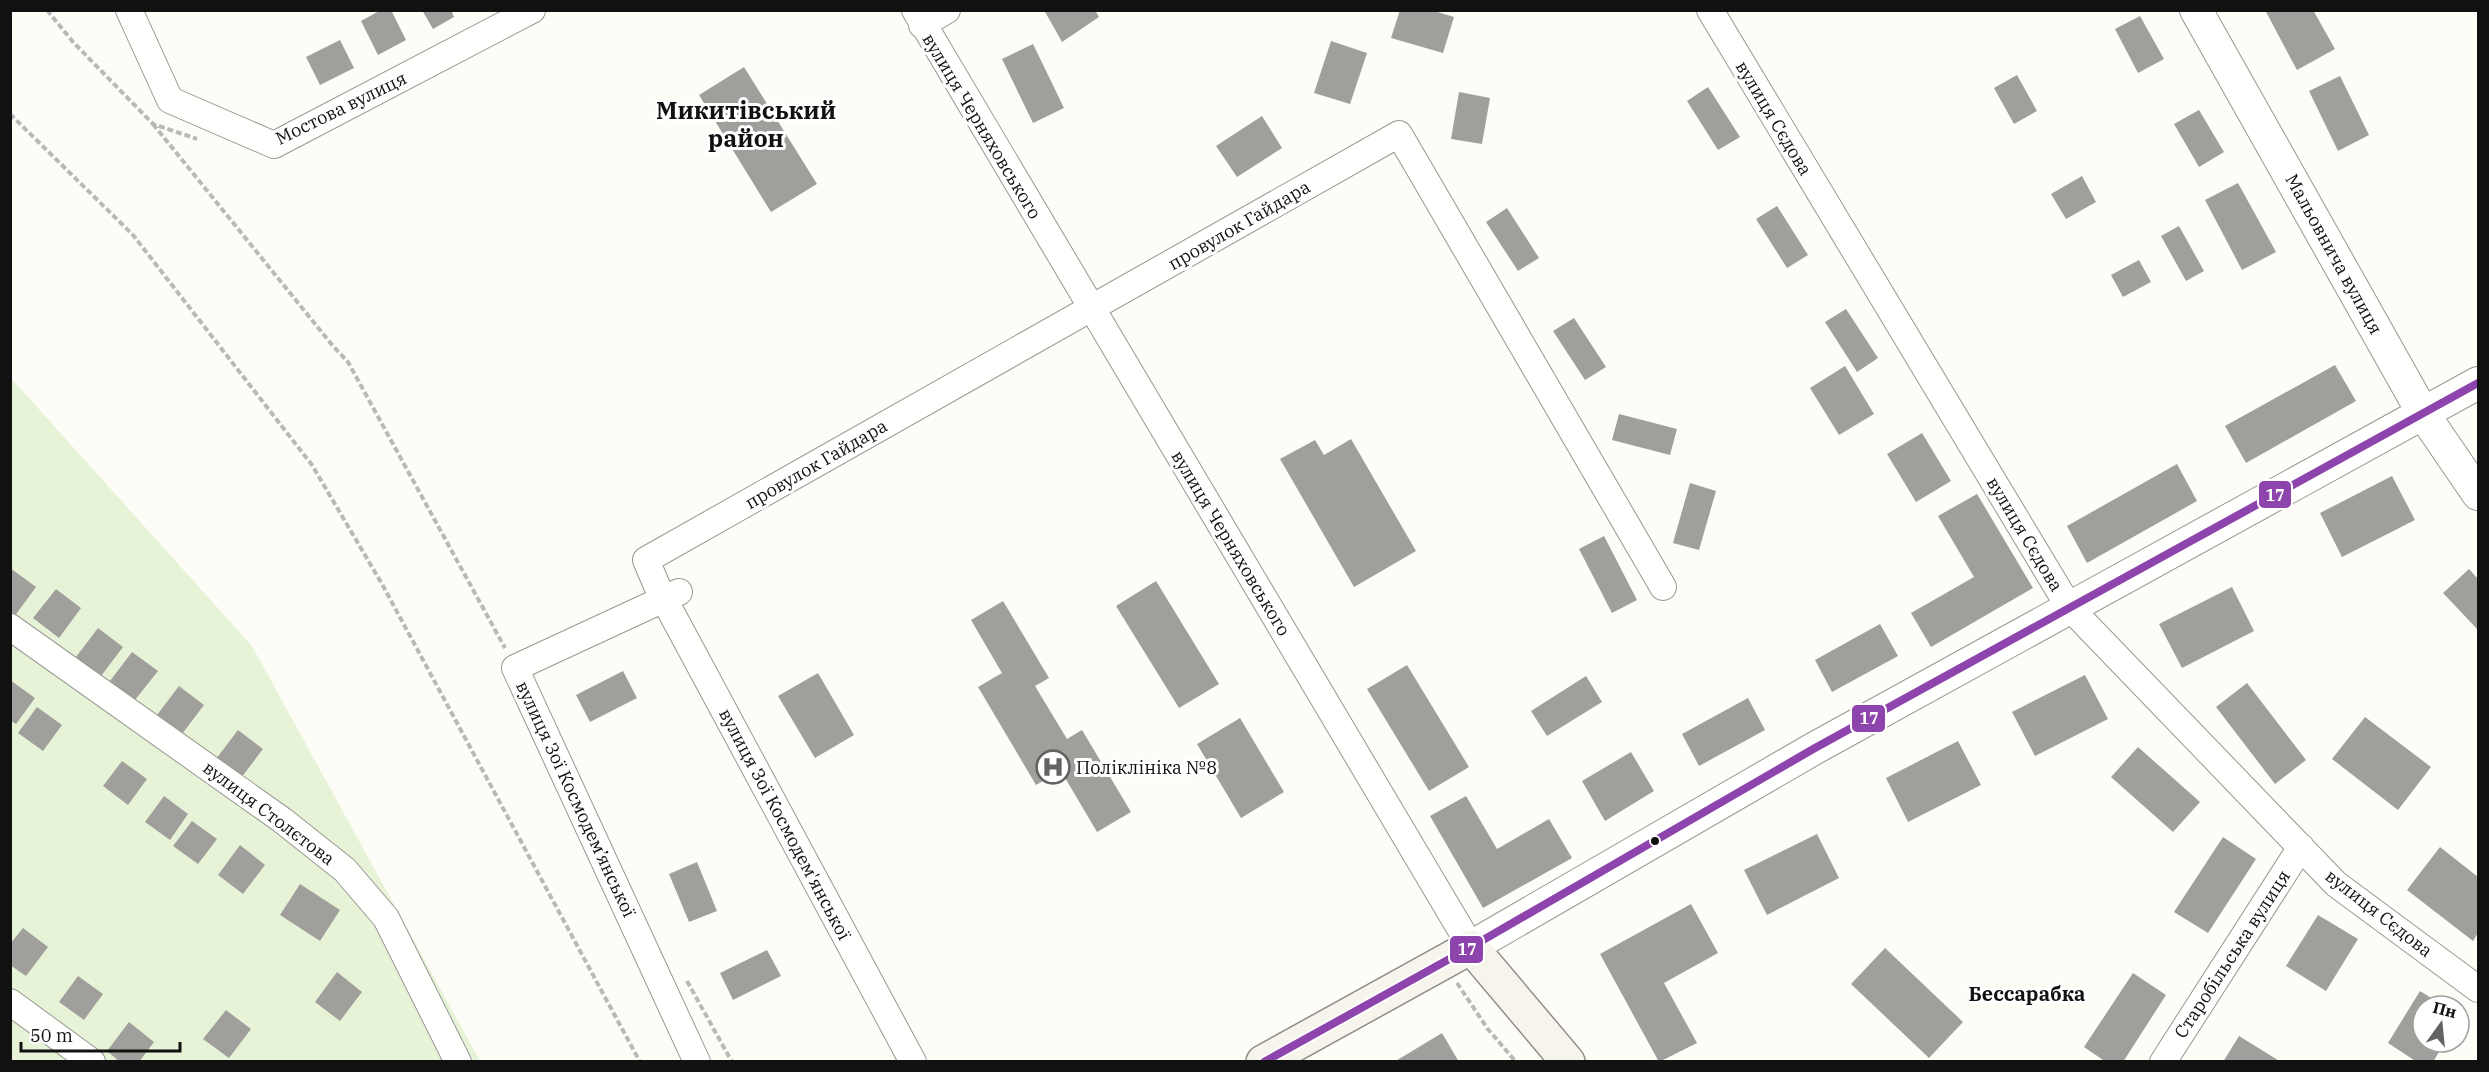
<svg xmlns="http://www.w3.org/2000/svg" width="2489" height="1072" font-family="'IBM Plex Serif',serif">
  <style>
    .green { fill: #e7f3d7 }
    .building { fill: #a19f9c }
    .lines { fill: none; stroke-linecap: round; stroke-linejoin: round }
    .minor-casing { stroke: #979795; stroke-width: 28 }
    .tertiary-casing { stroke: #979795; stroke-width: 34 }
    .secondary-casing { stroke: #8e8d8b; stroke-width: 36 }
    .path { stroke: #b9b9b8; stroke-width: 4; stroke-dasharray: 6 3; stroke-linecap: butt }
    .minor { stroke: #fffffe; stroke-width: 26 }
    .tertiary { stroke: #fffffe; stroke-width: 32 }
    .secondary { stroke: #f6f4eb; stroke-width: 33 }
    .bus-1-casing { stroke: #fff; stroke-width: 12 }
    .bus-1 { stroke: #8e44ad; stroke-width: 8 }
    .bus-dot { fill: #111; stroke: #fff; stroke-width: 2 }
    .labels { text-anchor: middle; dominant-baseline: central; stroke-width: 6; stroke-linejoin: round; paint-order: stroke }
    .street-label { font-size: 18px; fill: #111; stroke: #fff }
    .poi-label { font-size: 18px; fill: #111; stroke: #fff; text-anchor: start }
    .neighbourhood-label { font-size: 20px; font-weight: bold; fill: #111; stroke: #fff }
    .district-label { font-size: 24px; font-weight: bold; fill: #111; stroke: #fff }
    .line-badge { stroke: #fff; stroke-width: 2 }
    .badge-label { font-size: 16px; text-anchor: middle; font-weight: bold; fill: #fff }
  </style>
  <rect width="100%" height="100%" fill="#fdfcf7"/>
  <path class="green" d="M 10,377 L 252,646 L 480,1061 L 11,1061 Z"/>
  <path class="building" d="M 381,10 L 391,10 L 406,40 L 378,55 L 361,21 Z
    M 422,10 L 451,10 L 454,17 L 433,29 Z
    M 1044,10 L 1095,10 L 1099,17 L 1062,42 Z
    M 1400,10 L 1431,10 L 1454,17 L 1443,53 L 1391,38 Z
    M 2265,10 L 2313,10 L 2335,49 L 2297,70 Z
    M 2140,16 L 2164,59 L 2138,73 L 2115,29 Z
    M 340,40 L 354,68 L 320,85 L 306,57 Z
    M 1331,41 L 1367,53 L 1350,104 L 1314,93 Z
    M 1033,44 L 1064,108 L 1033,123 L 1002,59 Z
    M 744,67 L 817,184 L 771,212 L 699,95 Z
    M 2017,75 L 2037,111 L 2014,124 L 1994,88 Z
    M 2340,76 L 2369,135 L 2338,151 L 2309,91 Z
    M 1708,87 L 1740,137 L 1718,150 L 1687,101 Z
    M 1459,92 L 1490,98 L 1482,144 L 1451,139 Z
    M 2199,110 L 2224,152 L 2199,167 L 2174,124 Z
    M 1262,116 L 1282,148 L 1237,177 L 1216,146 Z
    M 2082,176 L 2096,202 L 2066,219 L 2051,194 Z
    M 2238,183 L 2276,252 L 2242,270 L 2205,200 Z
    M 1777,206 L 1808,255 L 1787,268 L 1756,219 Z
    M 1507,208 L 1539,258 L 1518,271 L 1486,222 Z
    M 2179,226 L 2204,271 L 2186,281 L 2161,236 Z
    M 2139,260 L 2151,282 L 2123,297 L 2111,275 Z
    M 1846,309 L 1878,358 L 1857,372 L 1825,322 Z
    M 1574,318 L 1606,367 L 1585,380 L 1553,331 Z
    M 2335,365 L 2356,401 L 2246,463 L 2225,426 Z
    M 1845,366 L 1874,414 L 1839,435 L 1810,388 Z
    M 1619,414 L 1677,429 L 1670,455 L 1612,440 Z
    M 1922,433 L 1951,481 L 1916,502 L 1887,454 Z
    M 1351,439 L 1416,551 L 1354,587 L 1280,459 L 1315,440 L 1324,455 Z
    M 2177,464 L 2197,501 L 2087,563 L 2067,526 Z
    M 2392,476 L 2415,520 L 2342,557 L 2320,513 Z
    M 1690,483 L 1716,491 L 1699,550 L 1673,543 Z
    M 1977,494 L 2033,588 L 1931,647 L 1911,613 L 1974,577 L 1938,516 Z
    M 1604,536 L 1637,600 L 1612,613 L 1579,549 Z
    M 10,568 L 36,587 L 14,617 L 10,614 Z
    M 2469,569 L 2478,579 L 2478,630 L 2443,593 Z
    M 1156,581 L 1219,684 L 1179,708 L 1116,606 Z
    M 2232,587 L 2254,631 L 2182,668 L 2159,624 Z
    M 56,589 L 81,608 L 59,638 L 33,618 Z
    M 1003,601 L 1049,678 L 1035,686 L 1067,739 L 1082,730 L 1131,812 L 1097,832 L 1061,771 L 1036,785 L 978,687 L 1002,673 L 971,620 Z
    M 1880,624 L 1898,656 L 1832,692 L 1815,660 Z
    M 98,628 L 123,647 L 101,676 L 76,657 Z
    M 132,652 L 158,671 L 135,700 L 110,681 Z
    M 1407,665 L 1469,767 L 1429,791 L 1367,689 Z
    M 623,671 L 637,698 L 590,722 L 576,695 Z
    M 818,673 L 854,735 L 815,758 L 778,696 Z
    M 2085,675 L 2108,719 L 2035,756 L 2012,712 Z
    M 1586,676 L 1602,702 L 1547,736 L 1531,711 Z
    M 10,680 L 35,698 L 16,724 L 10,720 Z
    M 2247,683 L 2306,760 L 2275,784 L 2216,707 Z
    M 179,686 L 204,705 L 182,734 L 157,715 Z
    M 1748,698 L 1765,730 L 1699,766 L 1682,734 Z
    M 37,707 L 62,725 L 43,751 L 18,733 Z
    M 2365,717 L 2431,767 L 2398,810 L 2332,759 Z
    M 1240,718 L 1284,792 L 1241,818 L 1197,744 Z
    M 238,730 L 263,749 L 241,778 L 216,759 Z
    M 1958,741 L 1981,785 L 1908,822 L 1886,778 Z
    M 2138,747 L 2200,802 L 2173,832 L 2111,777 Z
    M 1631,752 L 1654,791 L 1605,821 L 1582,781 Z
    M 122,761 L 147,779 L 128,805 L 103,786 Z
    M 164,796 L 188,814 L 170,840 L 145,822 Z
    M 1466,796 L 1497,849 L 1549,819 L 1572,858 L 1483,908 L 1430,816 Z
    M 192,821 L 217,839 L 198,864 L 173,846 Z
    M 1817,834 L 1839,878 L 1767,915 L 1744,870 Z
    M 2223,837 L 2256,859 L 2208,933 L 2174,912 Z
    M 240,845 L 265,865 L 243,894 L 218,875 Z
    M 2440,847 L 2478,877 L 2478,933 L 2473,941 L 2407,890 Z
    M 697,862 L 717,911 L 689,922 L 669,874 Z
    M 300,884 L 340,910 L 320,941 L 280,915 Z
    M 1691,904 L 1718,953 L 1664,983 L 1697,1043 L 1659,1062 L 1600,954 Z
    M 2318,915 L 2358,939 L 2326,991 L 2286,966 Z
    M 23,928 L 48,947 L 26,976 L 10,965 L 10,944 Z
    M 1885,948 L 1963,1022 L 1929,1058 L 1851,984 Z
    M 767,950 L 781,976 L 733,1000 L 720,973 Z
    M 337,972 L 362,992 L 340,1021 L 315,1002 Z
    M 2133,973 L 2166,995 L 2123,1062 L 2106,1062 L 2084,1047 Z
    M 78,976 L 103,994 L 84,1020 L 59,1002 Z
    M 2420,991 L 2444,1006 L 2423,1006 L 2423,1042 L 2445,1042 L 2433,1062 L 2417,1062 L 2388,1043 Z
    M 226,1010 L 251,1029 L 229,1058 L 203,1039 Z
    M 129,1022 L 154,1042 L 139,1062 L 120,1062 L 107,1051 Z
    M 1442,1033 L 1459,1062 L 1394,1062 Z
    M 2239,1036 L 2281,1062 L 2223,1062 Z"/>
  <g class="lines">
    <defs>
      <path id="minor" d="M 129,10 L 170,100 L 274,145 L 532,10
        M 915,10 L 1471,947
        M 1710,10 L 2069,607 L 2336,884 L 2478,989
        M 922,25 L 947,10
        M 679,592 L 515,668 L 697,1062
        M 10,627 L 282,820 L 345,870 L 386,918 L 458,1062
        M 10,1002 L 92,1062
        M 913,1062 L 657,586 L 646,560 L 1399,134 L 1663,587
        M 2163,1062 L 2301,847"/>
      <path id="tertiary" d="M 2196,10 L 2424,415 L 2478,494
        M 1471,947 L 1815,748 L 2478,383"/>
      <path id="secondary" d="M 1263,1062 L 1471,947 L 1568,1062"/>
    </defs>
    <use href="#minor" class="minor-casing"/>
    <use href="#tertiary" class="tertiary-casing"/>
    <use href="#secondary" class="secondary-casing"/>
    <path class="path" d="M 47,10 L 73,42 L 153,124 L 197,139
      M 10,114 L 133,235 L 312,465 L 382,584 L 640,1062
      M 153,124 L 333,346 L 348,362 L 505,648
      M 687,981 L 732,1062
      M 1457,983 L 1487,1028 L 1516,1062"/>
    <use href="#minor" class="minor"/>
    <use href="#tertiary" class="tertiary"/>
    <use href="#secondary" class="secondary"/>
    <defs>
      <path id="bus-1" d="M 1264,1062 L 1471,947 L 1815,748 L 2478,383"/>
    </defs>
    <use href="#bus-1" class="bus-1-casing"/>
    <use href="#bus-1" class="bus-1"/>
  </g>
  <defs>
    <symbol id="hospital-ring" viewBox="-11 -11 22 22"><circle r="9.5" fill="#fff" stroke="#646362" stroke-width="1.5"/><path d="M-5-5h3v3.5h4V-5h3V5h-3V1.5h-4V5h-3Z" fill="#646362"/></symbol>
  </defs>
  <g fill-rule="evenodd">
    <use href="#hospital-ring" x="1034" y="748" width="38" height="38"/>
  </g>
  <circle class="bus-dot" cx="1655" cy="841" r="5"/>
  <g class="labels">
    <g class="street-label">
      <text transform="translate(341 108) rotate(-26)">Мостова вулиця</text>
      <text transform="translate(1774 118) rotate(59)">вулиця Сєдова</text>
      <text transform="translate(982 126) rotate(59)">вулиця Черняховського</text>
      <text transform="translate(1239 225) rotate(-30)">провулок Гайдара</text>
      <text transform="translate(2334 254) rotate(61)">Мальовнича вулиця</text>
      <text transform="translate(816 464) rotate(-30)">провулок Гайдара</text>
      <text transform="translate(2025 534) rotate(59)">вулиця Сєдова</text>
      <text transform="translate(1231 543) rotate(59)">вулиця Черняховського</text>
      <text transform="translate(576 799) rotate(65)">вулиця Зої Космодем’янської</text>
      <text transform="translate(269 813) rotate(37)">вулиця Столєтова</text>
      <text transform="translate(785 824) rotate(62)">вулиця Зої Космодем'янської</text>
      <text transform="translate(2379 913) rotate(38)">вулиця Сєдова</text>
      <text transform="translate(2232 954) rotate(-57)">Старобільська вулиця</text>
    </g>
    <g class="poi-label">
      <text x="1076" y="767">Поліклініка №8</text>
    </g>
    <g class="neighbourhood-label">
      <text x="2027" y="993">Бессарабка</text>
    </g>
    <g class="district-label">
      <text x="746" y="110">Микитівський<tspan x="746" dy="28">район</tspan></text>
    </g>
  </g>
  <g class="line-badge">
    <rect x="2258" y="480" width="34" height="29" rx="6" fill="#8e44ad"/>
    <rect x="1851" y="704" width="35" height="29" rx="6" fill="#8e44ad"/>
    <rect x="1449" y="935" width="35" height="29" rx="6" fill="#8e44ad"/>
  </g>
  <g class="badge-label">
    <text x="2275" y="501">17</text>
    <text x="1869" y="724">17</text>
    <text x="1467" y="955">17</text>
  </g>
  <rect width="2489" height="1072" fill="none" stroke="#111111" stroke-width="24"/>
  <g transform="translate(2441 1024) rotate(15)"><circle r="28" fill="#ffffff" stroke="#a0a0a0" stroke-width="1.5"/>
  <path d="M0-4.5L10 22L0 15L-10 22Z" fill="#646362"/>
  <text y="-9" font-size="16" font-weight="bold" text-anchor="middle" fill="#111111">Пн</text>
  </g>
  <path d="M21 1042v9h159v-9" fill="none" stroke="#111111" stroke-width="3"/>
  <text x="30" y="1042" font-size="18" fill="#111111" stroke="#ffffff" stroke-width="4.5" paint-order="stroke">50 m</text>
</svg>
